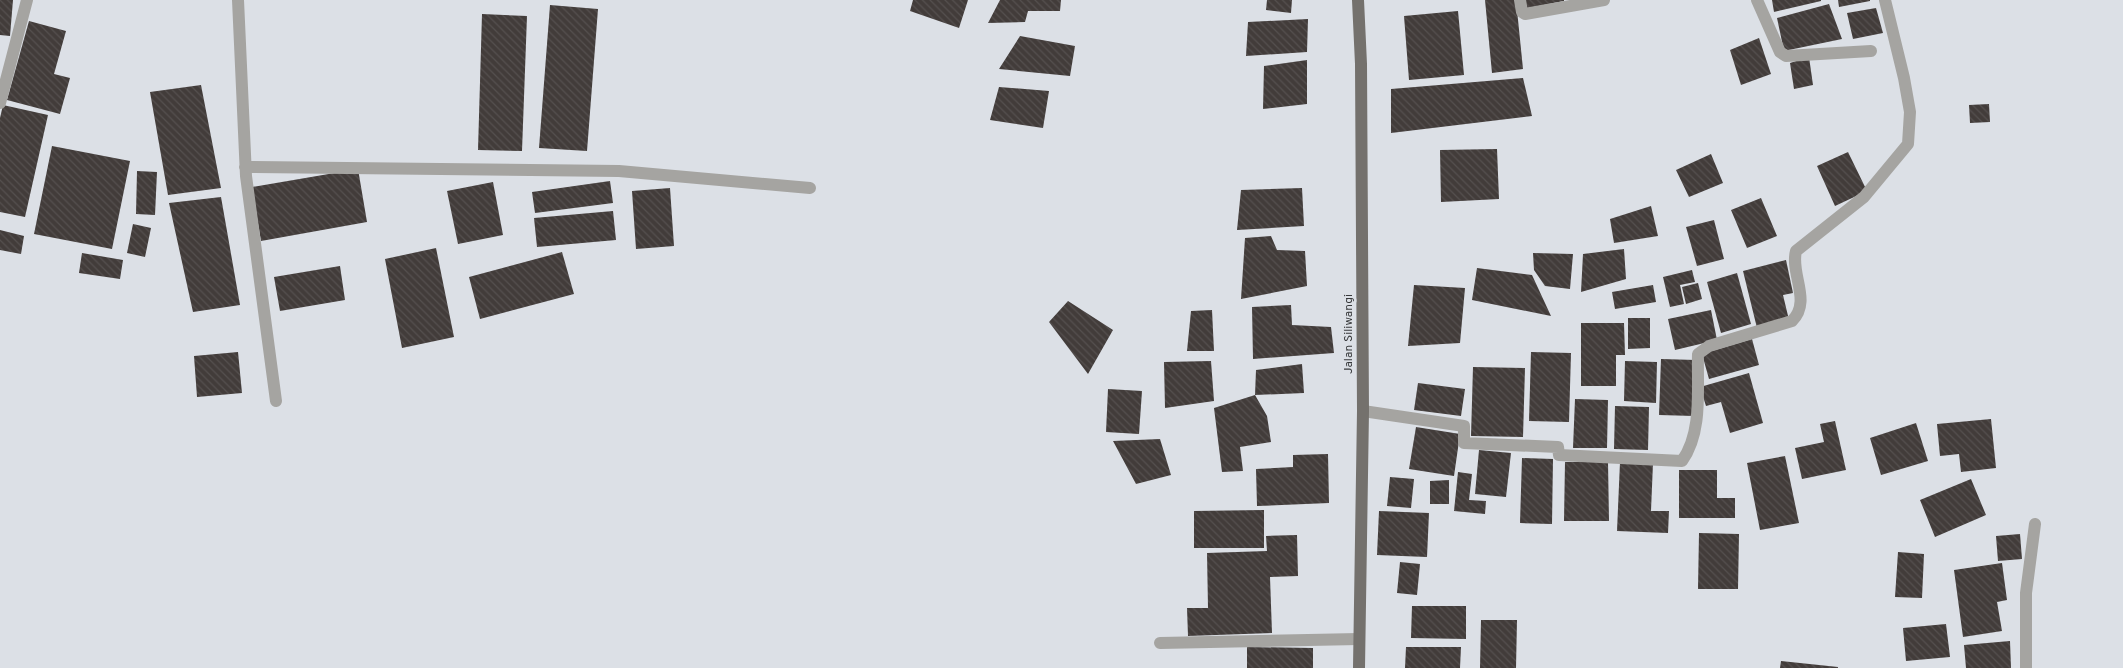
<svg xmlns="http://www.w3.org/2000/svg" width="2123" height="668" font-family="Overpass,sans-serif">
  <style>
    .building { fill: url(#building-back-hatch) }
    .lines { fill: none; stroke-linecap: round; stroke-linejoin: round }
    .minor { stroke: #a5a4a1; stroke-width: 12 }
    .primary { stroke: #74716d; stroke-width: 12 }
    .labels { text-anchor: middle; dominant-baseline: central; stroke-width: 5; stroke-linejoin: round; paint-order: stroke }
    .street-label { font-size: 12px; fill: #383a3c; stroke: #dce0e6 }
  </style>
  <defs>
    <pattern id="building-back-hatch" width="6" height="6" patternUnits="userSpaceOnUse" patternTransform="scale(1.25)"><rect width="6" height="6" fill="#423c3a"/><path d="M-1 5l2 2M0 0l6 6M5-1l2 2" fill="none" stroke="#55504f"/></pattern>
  </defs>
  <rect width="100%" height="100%" fill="#dce0e6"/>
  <path class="building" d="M 0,0 L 13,0 L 10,36 L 0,35 Z
    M 913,0 L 968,0 L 959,28 L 910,11 Z
    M 1000,0 L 1061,0 L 1060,11 L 1028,11 L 1025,22 L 988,23 Z
    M 1267,0 L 1292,0 L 1291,13 L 1266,10 Z
    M 1485,0 L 1516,0 L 1523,69 L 1492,73 Z
    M 1523,0 L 1564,0 L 1564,1 L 1523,9 Z
    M 1772,0 L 1821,0 L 1821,1 L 1774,12 Z
    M 1838,0 L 1870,0 L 1870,1 L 1839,7 Z
    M 1829,4 L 1842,39 L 1784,51 L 1777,18 Z
    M 550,5 L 598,9 L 587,151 L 539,148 Z
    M 1876,8 L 1883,33 L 1853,39 L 1847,13 Z
    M 1458,11 L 1464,75 L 1409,80 L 1404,16 Z
    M 482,14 L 527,16 L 522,151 L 478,150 Z
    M 1308,19 L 1307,52 L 1246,56 L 1248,22 Z
    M 29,21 L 66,31 L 54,74 L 70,78 L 60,114 L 7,100 Z
    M 1020,36 L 1075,46 L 1070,76 L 999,69 Z
    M 1759,38 L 1771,74 L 1741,85 L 1730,50 Z
    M 1809,57 L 1813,85 L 1794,89 L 1790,63 Z
    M 1307,60 L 1307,104 L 1263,109 L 1264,66 Z
    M 1523,78 L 1532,116 L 1391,133 L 1391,89 Z
    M 201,85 L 221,188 L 168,195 L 150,92 Z
    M 999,87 L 1049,91 L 1043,128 L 990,120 Z
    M 1989,104 L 1990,122 L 1970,123 L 1969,105 Z
    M 3,105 L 48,115 L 25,217 L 0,212 L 0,118 Z
    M 52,146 L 130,161 L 112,249 L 34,234 Z
    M 1497,149 L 1499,199 L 1441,202 L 1440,150 Z
    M 1848,152 L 1867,191 L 1835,206 L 1817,166 Z
    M 1711,154 L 1723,183 L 1689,197 L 1676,170 Z
    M 358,169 L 367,222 L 261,241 L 252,187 Z
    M 137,171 L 157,172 L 155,215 L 136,214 Z
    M 610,181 L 613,203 L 535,213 L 532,192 Z
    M 493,182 L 503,235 L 458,244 L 447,191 Z
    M 670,188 L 674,246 L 636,249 L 632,191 Z
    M 1302,188 L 1304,226 L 1237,230 L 1241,190 Z
    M 221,197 L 240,305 L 193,312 L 169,203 Z
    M 1761,198 L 1777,236 L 1747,248 L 1731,210 Z
    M 1651,206 L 1658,236 L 1614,243 L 1610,219 Z
    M 613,211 L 616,240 L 537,247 L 534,218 Z
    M 1714,220 L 1724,259 L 1697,266 L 1686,227 Z
    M 133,224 L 151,228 L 145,257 L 127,253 Z
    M 0,230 L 24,236 L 21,254 L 0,250 Z
    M 1271,236 L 1277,250 L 1305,251 L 1307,286 L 1241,299 L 1245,238 Z
    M 436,248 L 454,337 L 402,348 L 385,259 Z
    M 1624,249 L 1626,279 L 1581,292 L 1583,254 Z
    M 562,252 L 574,294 L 480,319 L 469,277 Z
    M 82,253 L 123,260 L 120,279 L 79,273 Z
    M 1533,253 L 1573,254 L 1570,289 L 1545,286 L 1534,270 Z
    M 1786,260 L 1793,293 L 1783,295 L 1789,320 L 1757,328 L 1743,271 Z
    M 340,266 L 345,300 L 280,311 L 274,277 Z
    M 1477,268 L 1532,275 L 1551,316 L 1472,300 Z
    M 1692,270 L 1695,282 L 1680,285 L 1684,304 L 1670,307 L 1663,277 Z
    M 1737,273 L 1751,324 L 1721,333 L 1707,282 Z
    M 1698,283 L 1702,299 L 1686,304 L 1682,287 Z
    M 1414,285 L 1465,288 L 1460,343 L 1408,346 Z
    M 1653,285 L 1656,302 L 1615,309 L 1612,292 Z
    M 1068,301 L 1113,330 L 1088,374 L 1049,322 Z
    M 1291,305 L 1292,325 L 1331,327 L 1334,353 L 1253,359 L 1252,307 Z
    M 1212,310 L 1214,351 L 1187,351 L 1191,311 Z
    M 1711,310 L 1717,340 L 1675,350 L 1668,319 Z
    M 1628,318 L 1650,318 L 1650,348 L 1628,349 Z
    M 1581,323 L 1624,323 L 1625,355 L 1616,355 L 1616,386 L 1581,386 Z
    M 1752,339 L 1759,365 L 1709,379 L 1702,354 Z
    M 238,352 L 242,393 L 197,397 L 194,356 Z
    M 1531,352 L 1571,353 L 1569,422 L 1529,421 Z
    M 1661,359 L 1696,360 L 1694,416 L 1659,415 Z
    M 1211,361 L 1214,401 L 1165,408 L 1164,362 Z
    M 1625,361 L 1657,362 L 1656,403 L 1624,401 Z
    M 1302,364 L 1304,393 L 1255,395 L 1256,370 Z
    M 1473,367 L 1525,368 L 1523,437 L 1471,436 Z
    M 1749,373 L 1763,423 L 1730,433 L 1721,402 L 1706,406 L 1700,387 Z
    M 1418,383 L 1465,389 L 1461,416 L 1414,410 Z
    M 1108,389 L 1142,391 L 1139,434 L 1106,432 Z
    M 1255,395 L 1267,416 L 1271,442 L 1240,447 L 1243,471 L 1222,472 L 1214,408 Z
    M 1575,399 L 1608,400 L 1607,448 L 1573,448 Z
    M 1615,406 L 1649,407 L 1648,450 L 1614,449 Z
    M 1991,419 L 1996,468 L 1961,472 L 1959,454 L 1940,456 L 1937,424 Z
    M 1835,421 L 1846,470 L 1802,479 L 1795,448 L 1824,442 L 1820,424 Z
    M 1916,423 L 1928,461 L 1881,475 L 1870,438 Z
    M 1416,427 L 1460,434 L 1454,476 L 1409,469 Z
    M 1160,439 L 1171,475 L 1136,484 L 1113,441 Z
    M 1479,450 L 1511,453 L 1506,497 L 1475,494 Z
    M 1328,454 L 1329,503 L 1257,506 L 1256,469 L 1293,467 L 1293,455 Z
    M 1785,456 L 1799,523 L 1760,530 L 1747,463 Z
    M 1522,458 L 1553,459 L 1552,524 L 1520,523 Z
    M 1565,462 L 1608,462 L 1609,521 L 1564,521 Z
    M 1620,462 L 1653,463 L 1651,511 L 1669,511 L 1668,533 L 1617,531 Z
    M 1679,470 L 1717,470 L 1717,498 L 1735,498 L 1735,518 L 1679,518 Z
    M 1458,472 L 1472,474 L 1469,500 L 1486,501 L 1485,514 L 1454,511 Z
    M 1390,477 L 1414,479 L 1411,508 L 1387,506 Z
    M 1971,479 L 1986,515 L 1935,537 L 1920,500 Z
    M 1449,480 L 1449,504 L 1430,504 L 1430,481 Z
    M 1264,510 L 1264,548 L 1194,548 L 1194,511 Z
    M 1379,511 L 1429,513 L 1427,557 L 1377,555 Z
    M 1699,533 L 1739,534 L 1738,589 L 1698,589 Z
    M 2020,534 L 2022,559 L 1998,561 L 1996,536 Z
    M 1297,535 L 1298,576 L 1270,577 L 1272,633 L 1188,636 L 1187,608 L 1208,608 L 1207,553 L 1267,551 L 1266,536 Z
    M 1898,552 L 1924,554 L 1922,598 L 1895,597 Z
    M 1400,562 L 1420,564 L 1417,595 L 1397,593 Z
    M 2002,563 L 2007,600 L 1997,602 L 2002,631 L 1963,637 L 1954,570 Z
    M 1412,606 L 1466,606 L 1466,639 L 1411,638 Z
    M 1481,620 L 1517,620 L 1516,668 L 1480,668 Z
    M 1946,624 L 1950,657 L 1906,661 L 1903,628 Z
    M 2010,641 L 2011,668 L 1966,668 L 1964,645 Z
    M 1247,647 L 1313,648 L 1313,668 L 1247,668 Z
    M 1406,647 L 1461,647 L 1460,668 L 1405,668 Z
    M 1781,661 L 1838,667 L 1838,668 L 1780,668 Z"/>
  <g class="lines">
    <path class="minor" d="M 238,0 L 246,176 L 276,401
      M 1520,0 L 1522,12 L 1525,14 L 1604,0
      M 1757,0 L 1780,52 L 1786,56 L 1871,51
      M 0,103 L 27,0
      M 245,167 L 619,171 L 810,188
      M 1363,411 L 1464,426 L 1464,443 L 1558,447 L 1559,455 L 1682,461 C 1703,432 1697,388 1698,354 L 1709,346 L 1792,321 C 1812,301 1790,274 1796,251 L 1864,197 L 1908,144 L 1910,112 L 1904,78 L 1885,0
      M 1160,643 L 1359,639
      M 2026,668 L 2026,593 L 2035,524"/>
    <path class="primary" d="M 1358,0 L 1361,64 L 1363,411 L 1359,668"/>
  </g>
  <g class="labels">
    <g class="street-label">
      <text transform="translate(1349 334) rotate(-90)">Jalan Siliwangi</text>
    </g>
  </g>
</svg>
